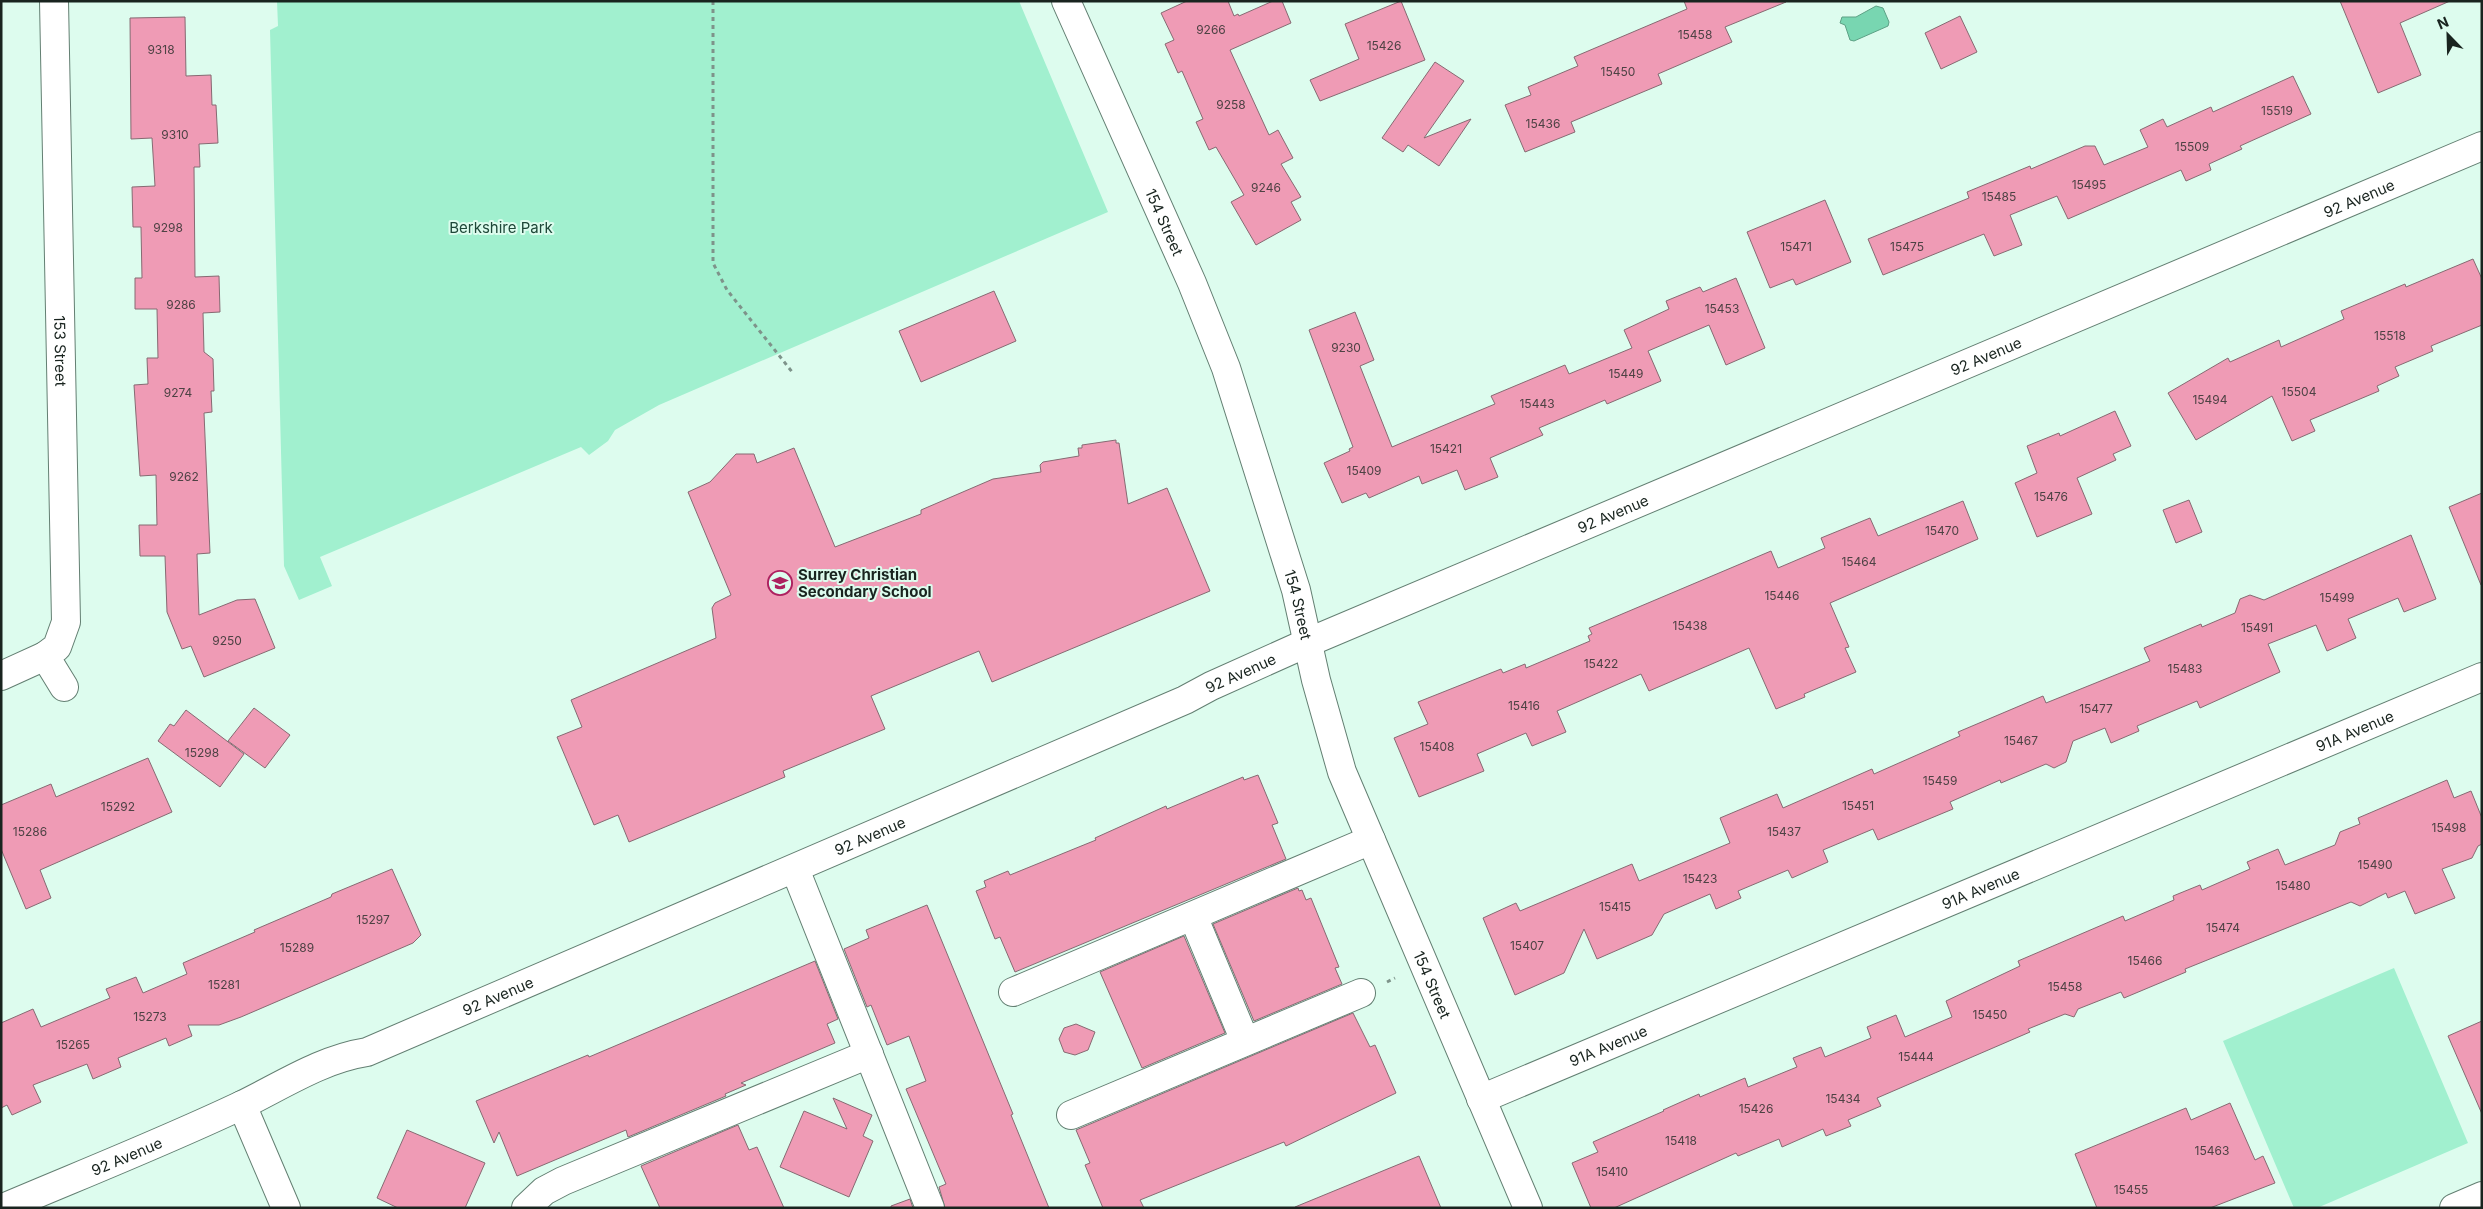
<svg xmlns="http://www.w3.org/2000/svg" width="2483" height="1209" font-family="Inter,sans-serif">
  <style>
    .green { fill: #a1f0cf }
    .water { fill: #78d6b1; stroke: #5ca185 }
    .building { fill: #ef9bb5; stroke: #866a72 }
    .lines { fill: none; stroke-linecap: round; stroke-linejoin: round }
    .minor-casing { stroke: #637f72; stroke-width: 30 }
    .path { stroke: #7e938a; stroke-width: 3; stroke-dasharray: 4 4; stroke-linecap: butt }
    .minor { stroke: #fff; stroke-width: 28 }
    .labels { text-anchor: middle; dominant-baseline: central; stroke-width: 4; stroke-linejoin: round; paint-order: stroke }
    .number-label { font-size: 12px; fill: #4e4244 }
    .street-label { font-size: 15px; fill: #19241f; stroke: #ddfcee }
    .park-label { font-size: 15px; fill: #1e4738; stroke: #ddfcee }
    .poi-label { font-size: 15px; font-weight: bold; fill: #19241f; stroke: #ddfcee; text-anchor: start }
  </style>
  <rect width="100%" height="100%" fill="#ddfcee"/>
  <path class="green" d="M 277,1 L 1019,1 L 1108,212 L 659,405 L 615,430 L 608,441 L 589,455 L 581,447 L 320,557 L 332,586 L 299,600 L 284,566 L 270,30 L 278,26 Z
    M 2394,968 L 2468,1143 L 2317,1208 L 2294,1208 L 2223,1041 Z"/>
  <path class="water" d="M 1876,6 L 1883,8 L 1889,22 L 1888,26 L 1854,41 L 1850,40 L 1845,25 L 1840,23 L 1842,17 L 1856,17 Z"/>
  <path class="building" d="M 1187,1 L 1228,1 L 1234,16 L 1238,14 L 1239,16 L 1273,1 L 1282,1 L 1291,23 L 1230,50 L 1269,135 L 1278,130 L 1293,158 L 1281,164 L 1301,197 L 1291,202 L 1301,220 L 1256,245 L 1231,202 L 1244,195 L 1216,147 L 1209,150 L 1196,122 L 1203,119 L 1182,71 L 1178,73 L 1165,44 L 1174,40 L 1161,13 Z
    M 1401,1 L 1425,60 L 1320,101 L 1310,80 L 1359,59 L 1345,24 Z
    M 1684,1 L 1786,2 L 1725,27 L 1732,42 L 1658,74 L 1662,84 L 1571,122 L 1575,132 L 1525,152 L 1505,105 L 1531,95 L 1528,87 L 1578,66 L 1574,57 L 1687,9 Z
    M 2340,1 L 2450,1 L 2400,23 L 2421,75 L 2378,93 Z
    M 1960,16 L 1977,52 L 1941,69 L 1925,33 Z
    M 185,17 L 186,76 L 211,75 L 212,105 L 216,105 L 218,143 L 199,144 L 200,167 L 194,167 L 195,277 L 219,276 L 220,312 L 203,313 L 204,352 L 213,359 L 214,391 L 211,391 L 212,412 L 204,413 L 210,553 L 197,554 L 199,615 L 237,600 L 255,599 L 275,648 L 204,677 L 191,646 L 182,649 L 167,612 L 165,556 L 140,556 L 139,525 L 157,525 L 156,475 L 140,476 L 134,385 L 148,384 L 147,358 L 158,358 L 157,309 L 135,309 L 135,278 L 142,278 L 141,227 L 133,227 L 132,187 L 155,186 L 152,138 L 131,139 L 130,18 Z
    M 1435,62 L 1464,81 L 1424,138 L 1471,119 L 1439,166 L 1408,145 L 1403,152 L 1382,138 Z
    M 2293,76 L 2311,114 L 2240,146 L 2242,149 L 2209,164 L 2211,170 L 2186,181 L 2181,170 L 2068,219 L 2057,196 L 2010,215 L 2022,245 L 1994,256 L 1984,234 L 1883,275 L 1868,239 L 1969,198 L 1967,192 L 2030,166 L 2031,169 L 2085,146 L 2095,146 L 2104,165 L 2148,147 L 2140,130 L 2163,119 L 2167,127 L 2211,107 L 2213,112 Z
    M 1825,200 L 1851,262 L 1796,285 L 1793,279 L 1770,288 L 1747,232 Z
    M 2473,259 L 2482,279 L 2482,325 L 2431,346 L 2433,351 L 2395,367 L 2399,376 L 2377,386 L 2379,391 L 2310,420 L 2315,431 L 2292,441 L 2272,396 L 2196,440 L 2168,393 L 2228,358 L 2230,362 L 2279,340 L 2281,347 L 2344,319 L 2341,311 L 2405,284 L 2406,287 Z
    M 1736,278 L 1765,348 L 1726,365 L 1709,325 L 1648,351 L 1661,381 L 1607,404 L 1605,400 L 1539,428 L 1543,435 L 1490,458 L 1498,477 L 1465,490 L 1457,470 L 1422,484 L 1419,476 L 1369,498 L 1366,493 L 1342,503 L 1324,463 L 1350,451 L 1349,449 L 1353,447 L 1309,330 L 1355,312 L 1374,360 L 1360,366 L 1392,447 L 1495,404 L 1491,396 L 1565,365 L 1569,374 L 1632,348 L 1624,330 L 1669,309 L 1666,301 L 1700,287 L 1703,292 Z
    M 994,291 L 1016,341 L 921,382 L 899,331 Z
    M 2115,411 L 2131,446 L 2113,454 L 2116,460 L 2077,478 L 2092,514 L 2037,537 L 2015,483 L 2037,473 L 2027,446 L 2059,433 L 2060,436 Z
    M 1116,440 L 1116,443 L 1119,443 L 1128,504 L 1167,488 L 1210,591 L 992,682 L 979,651 L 871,696 L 885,729 L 783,771 L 785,777 L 629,842 L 618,815 L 594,825 L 557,737 L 582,727 L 571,700 L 716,638 L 712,608 L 715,603 L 731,595 L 688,492 L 710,482 L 736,454 L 754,454 L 757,463 L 794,448 L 835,547 L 921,514 L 921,510 L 993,479 L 1041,472 L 1040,465 L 1043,462 L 1079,456 L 1078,448 L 1082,448 L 1082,445 Z
    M 2482,493 L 2482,585 L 2481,585 L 2449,507 Z
    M 2189,500 L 2202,532 L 2176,543 L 2163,510 Z
    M 1963,501 L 1978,539 L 1830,603 L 1849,647 L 1845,648 L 1856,672 L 1804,694 L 1805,697 L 1776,709 L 1749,648 L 1649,691 L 1641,674 L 1557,711 L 1566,732 L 1532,746 L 1526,733 L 1477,754 L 1484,771 L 1419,797 L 1394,738 L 1428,724 L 1418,702 L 1501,669 L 1503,673 L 1525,664 L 1526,668 L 1590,641 L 1588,636 L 1592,634 L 1589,628 L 1771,551 L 1778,568 L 1825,548 L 1821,538 L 1870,518 L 1878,536 Z
    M 2411,535 L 2436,599 L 2404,612 L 2398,598 L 2348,619 L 2356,638 L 2327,651 L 2316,625 L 2268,644 L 2280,672 L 2200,708 L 2197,701 L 2137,726 L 2139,731 L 2111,743 L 2105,728 L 2073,741 L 2066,762 L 2054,768 L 2046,764 L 2001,783 L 2000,780 L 1950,802 L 1953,809 L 1878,840 L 1873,829 L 1823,850 L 1828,862 L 1792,878 L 1788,870 L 1738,891 L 1741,898 L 1716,909 L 1710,894 L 1664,914 L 1652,935 L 1597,959 L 1584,929 L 1564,973 L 1515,995 L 1483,918 L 1516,903 L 1520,911 L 1632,864 L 1639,881 L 1730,843 L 1720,818 L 1777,794 L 1783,808 L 1872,769 L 1874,774 L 1960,736 L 1958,732 L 2043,696 L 2046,703 L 2150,661 L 2144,648 L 2201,624 L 2202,627 L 2235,613 L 2240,599 L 2250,595 L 2264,600 Z
    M 254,708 L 290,735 L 265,768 L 228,741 Z
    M 186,710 L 244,754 L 220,787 L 158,741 L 170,724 L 174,726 Z
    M 148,758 L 172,812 L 40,870 L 51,898 L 26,909 L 1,849 L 1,805 L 51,784 L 56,797 Z
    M 1258,775 L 1278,823 L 1272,825 L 1286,859 L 1015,972 L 1000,937 L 995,939 L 976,891 L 986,887 L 984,881 L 1008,871 L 1010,875 L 1096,840 L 1095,838 L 1166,806 L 1167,809 L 1243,777 L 1244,780 Z
    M 2447,780 L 2454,798 L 2471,791 L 2482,818 L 2482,844 L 2478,846 L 2472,858 L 2442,869 L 2455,898 L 2415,914 L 2405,891 L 2388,898 L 2386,893 L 2360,906 L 2351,902 L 2185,969 L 2186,972 L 2124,998 L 2121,992 L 2078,1009 L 2074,1017 L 2065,1014 L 2028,1029 L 2030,1032 L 1877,1098 L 1881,1106 L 1848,1120 L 1851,1126 L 1826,1136 L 1823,1129 L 1782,1147 L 1779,1139 L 1738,1156 L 1736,1153 L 1614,1208 L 1591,1208 L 1572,1163 L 1598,1152 L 1593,1142 L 1664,1111 L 1663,1110 L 1699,1094 L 1700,1097 L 1745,1078 L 1748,1087 L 1797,1067 L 1793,1058 L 1821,1047 L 1825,1057 L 1871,1038 L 1867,1027 L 1896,1015 L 1905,1037 L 1952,1017 L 1946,1001 L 2020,966 L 2018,961 L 2123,916 L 2125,921 L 2174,900 L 2173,896 L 2200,885 L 2202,890 L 2250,869 L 2247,862 L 2278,849 L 2285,865 L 2335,845 L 2340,832 L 2360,824 L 2358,818 Z
    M 392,869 L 421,935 L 413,943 L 241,1017 L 219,1025 L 188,1025 L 192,1036 L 169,1046 L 166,1038 L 118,1058 L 121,1067 L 93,1079 L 87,1064 L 33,1085 L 41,1102 L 12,1115 L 7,1105 L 1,1108 L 1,1023 L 33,1009 L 41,1027 L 110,998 L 106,989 L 136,977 L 143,993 L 187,974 L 183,963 L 255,932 L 254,930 L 331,897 L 332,894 Z
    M 1298,888 L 1299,891 L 1302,890 L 1306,900 L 1311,898 L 1339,967 L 1335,968 L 1342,984 L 1254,1021 L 1213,924 Z
    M 927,905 L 1013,1114 L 1011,1115 L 1049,1208 L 945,1208 L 939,1187 L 946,1184 L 906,1089 L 926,1081 L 909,1036 L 887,1045 L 871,1005 L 867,1007 L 844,949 L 869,938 L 866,930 Z
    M 1184,936 L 1225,1033 L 1142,1068 L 1100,972 Z
    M 815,961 L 838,1019 L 827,1024 L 835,1043 L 741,1083 L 746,1085 L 725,1094 L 726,1096 L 628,1137 L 626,1130 L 517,1176 L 499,1132 L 494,1143 L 476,1101 L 588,1055 L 589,1057 Z
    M 1353,1013 L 1370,1047 L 1375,1045 L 1396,1093 L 1286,1146 L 1284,1142 L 1140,1200 L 1144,1208 L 1103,1208 L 1085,1165 L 1090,1163 L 1076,1130 Z
    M 2482,1021 L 2482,1114 L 2448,1036 Z
    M 1076,1024 L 1095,1032 L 1088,1050 L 1075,1055 L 1064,1052 L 1059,1039 L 1064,1028 Z
    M 833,1098 L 872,1115 L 863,1136 L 873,1141 L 849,1197 L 780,1167 L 804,1111 L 847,1129 Z
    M 2230,1103 L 2255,1160 L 2263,1156 L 2275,1183 L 2210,1208 L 2097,1208 L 2075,1154 L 2186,1108 L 2191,1120 Z
    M 738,1125 L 749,1150 L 757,1147 L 784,1208 L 660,1208 L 641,1166 Z
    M 407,1130 L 485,1163 L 465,1208 L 398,1208 L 377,1198 Z
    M 1419,1156 L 1441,1208 L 1295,1208 L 1295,1207 Z
    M 910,1199 L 913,1208 L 891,1208 L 891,1206 Z"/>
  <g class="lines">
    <defs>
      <g id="minor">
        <path id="s1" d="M 54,1 L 66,622 L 57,647 L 45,656 L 64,687"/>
        <path id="s2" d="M 1066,1 L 1192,283 L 1226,368 L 1296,590 L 1316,680 L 1342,772 L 1528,1208"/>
        <path d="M 1,676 L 45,656"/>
        <path d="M 795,869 L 930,1208"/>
        <path d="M 1193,916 L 1245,1041"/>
        <path d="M 1013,992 L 1371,840"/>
        <path id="s3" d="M 1481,1099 L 2482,677"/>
        <path d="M 242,1105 L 286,1208"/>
        <path d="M 1071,1115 L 1361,993"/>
        <path id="s4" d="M 3,1208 C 83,1174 164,1142 242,1105 C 283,1085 322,1059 367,1052 L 1185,700 L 1211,686 L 1309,642 L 2482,146"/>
        <path d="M 526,1208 L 544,1191 L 563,1181 L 869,1054"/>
        <path d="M 2454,1208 L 2482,1196"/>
      </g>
    </defs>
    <use href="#minor" class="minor-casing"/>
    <path class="path" d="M 713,1 L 713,263 L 727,290 L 793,373
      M 1387,982 L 1395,978"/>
    <use href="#minor" class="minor"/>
  </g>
  <defs>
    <symbol id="school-ring" viewBox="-11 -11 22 22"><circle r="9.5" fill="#ddfcee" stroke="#ad205f" stroke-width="1.5"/><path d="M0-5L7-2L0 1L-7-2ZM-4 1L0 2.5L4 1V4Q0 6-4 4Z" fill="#ad205f"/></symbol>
  </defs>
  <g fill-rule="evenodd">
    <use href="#school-ring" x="766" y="569" width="28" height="28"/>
  </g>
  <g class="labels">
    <g class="number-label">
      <text x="1211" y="29">9266</text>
      <text x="1695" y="34">15458</text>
      <text x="1384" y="45">15426</text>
      <text x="161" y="49">9318</text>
      <text x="1618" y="71">15450</text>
      <text x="1231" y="104">9258</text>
      <text x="2277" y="110">15519</text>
      <text x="1543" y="123">15436</text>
      <text x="175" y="134">9310</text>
      <text x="2192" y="146">15509</text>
      <text x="2089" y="184">15495</text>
      <text x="1266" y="187">9246</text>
      <text x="1999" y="196">15485</text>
      <text x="168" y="227">9298</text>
      <text x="1796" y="246">15471</text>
      <text x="1907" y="246">15475</text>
      <text x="181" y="304">9286</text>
      <text x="1722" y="308">15453</text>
      <text x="2390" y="335">15518</text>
      <text x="1346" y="347">9230</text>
      <text x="1626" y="373">15449</text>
      <text x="2299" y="391">15504</text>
      <text x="178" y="392">9274</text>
      <text x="2210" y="399">15494</text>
      <text x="1537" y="403">15443</text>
      <text x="1446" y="448">15421</text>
      <text x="1364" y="470">15409</text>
      <text x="184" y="476">9262</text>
      <text x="2051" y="496">15476</text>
      <text x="1942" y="530">15470</text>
      <text x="1859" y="561">15464</text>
      <text x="1782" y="595">15446</text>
      <text x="2337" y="597">15499</text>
      <text x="1690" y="625">15438</text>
      <text x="2257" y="627">15491</text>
      <text x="227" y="640">9250</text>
      <text x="1601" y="663">15422</text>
      <text x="2185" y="668">15483</text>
      <text x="1524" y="705">15416</text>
      <text x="2096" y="708">15477</text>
      <text x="2021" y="740">15467</text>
      <text x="1437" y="746">15408</text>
      <text x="202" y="752">15298</text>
      <text x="1940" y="780">15459</text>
      <text x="1858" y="805">15451</text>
      <text x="118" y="806">15292</text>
      <text x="2449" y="827">15498</text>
      <text x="30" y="831">15286</text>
      <text x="1784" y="831">15437</text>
      <text x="2375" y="864">15490</text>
      <text x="1700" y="878">15423</text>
      <text x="2293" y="885">15480</text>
      <text x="1615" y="906">15415</text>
      <text x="373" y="919">15297</text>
      <text x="2223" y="927">15474</text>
      <text x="1527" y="945">15407</text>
      <text x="297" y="947">15289</text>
      <text x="2145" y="960">15466</text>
      <text x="224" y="984">15281</text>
      <text x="2065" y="986">15458</text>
      <text x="1990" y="1014">15450</text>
      <text x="150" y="1016">15273</text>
      <text x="73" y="1044">15265</text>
      <text x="1916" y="1056">15444</text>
      <text x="1843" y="1098">15434</text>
      <text x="1756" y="1108">15426</text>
      <text x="1681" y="1140">15418</text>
      <text x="2212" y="1150">15463</text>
      <text x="1612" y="1171">15410</text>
      <text x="2131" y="1189">15455</text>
    </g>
    <g class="street-label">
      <text stroke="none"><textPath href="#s4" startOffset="2564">92 Avenue</textPath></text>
      <text stroke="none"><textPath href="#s2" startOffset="242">154 Street</textPath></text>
      <text stroke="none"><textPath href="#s1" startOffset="350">153 Street</textPath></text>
      <text stroke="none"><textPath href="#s4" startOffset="2159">92 Avenue</textPath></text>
      <text stroke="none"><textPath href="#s4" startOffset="1754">92 Avenue</textPath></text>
      <text stroke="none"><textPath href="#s2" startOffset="648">154 Street</textPath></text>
      <text stroke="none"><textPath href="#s4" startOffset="1349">92 Avenue</textPath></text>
      <text stroke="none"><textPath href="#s3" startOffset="948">91A Avenue</textPath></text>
      <text stroke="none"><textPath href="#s4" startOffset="944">92 Avenue</textPath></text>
      <text stroke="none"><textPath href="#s3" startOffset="542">91A Avenue</textPath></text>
      <text stroke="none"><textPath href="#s2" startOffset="1052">154 Street</textPath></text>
      <text stroke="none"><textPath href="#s4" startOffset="539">92 Avenue</textPath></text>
      <text stroke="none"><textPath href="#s3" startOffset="138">91A Avenue</textPath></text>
      <text stroke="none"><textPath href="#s4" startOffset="134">92 Avenue</textPath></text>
    </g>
    <g class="park-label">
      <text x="501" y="227">Berkshire Park</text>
    </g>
    <g class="poi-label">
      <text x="798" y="574">Surrey Christian<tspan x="798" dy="17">Secondary School</tspan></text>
    </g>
  </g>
  <rect width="2483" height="1209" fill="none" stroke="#19241f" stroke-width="5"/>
  <g transform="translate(2448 35) rotate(337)" stroke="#ddfcee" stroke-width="4" paint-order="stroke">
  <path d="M0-4L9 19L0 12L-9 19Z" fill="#19241f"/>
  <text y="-8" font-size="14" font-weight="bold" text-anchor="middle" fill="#19241f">N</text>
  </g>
</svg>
